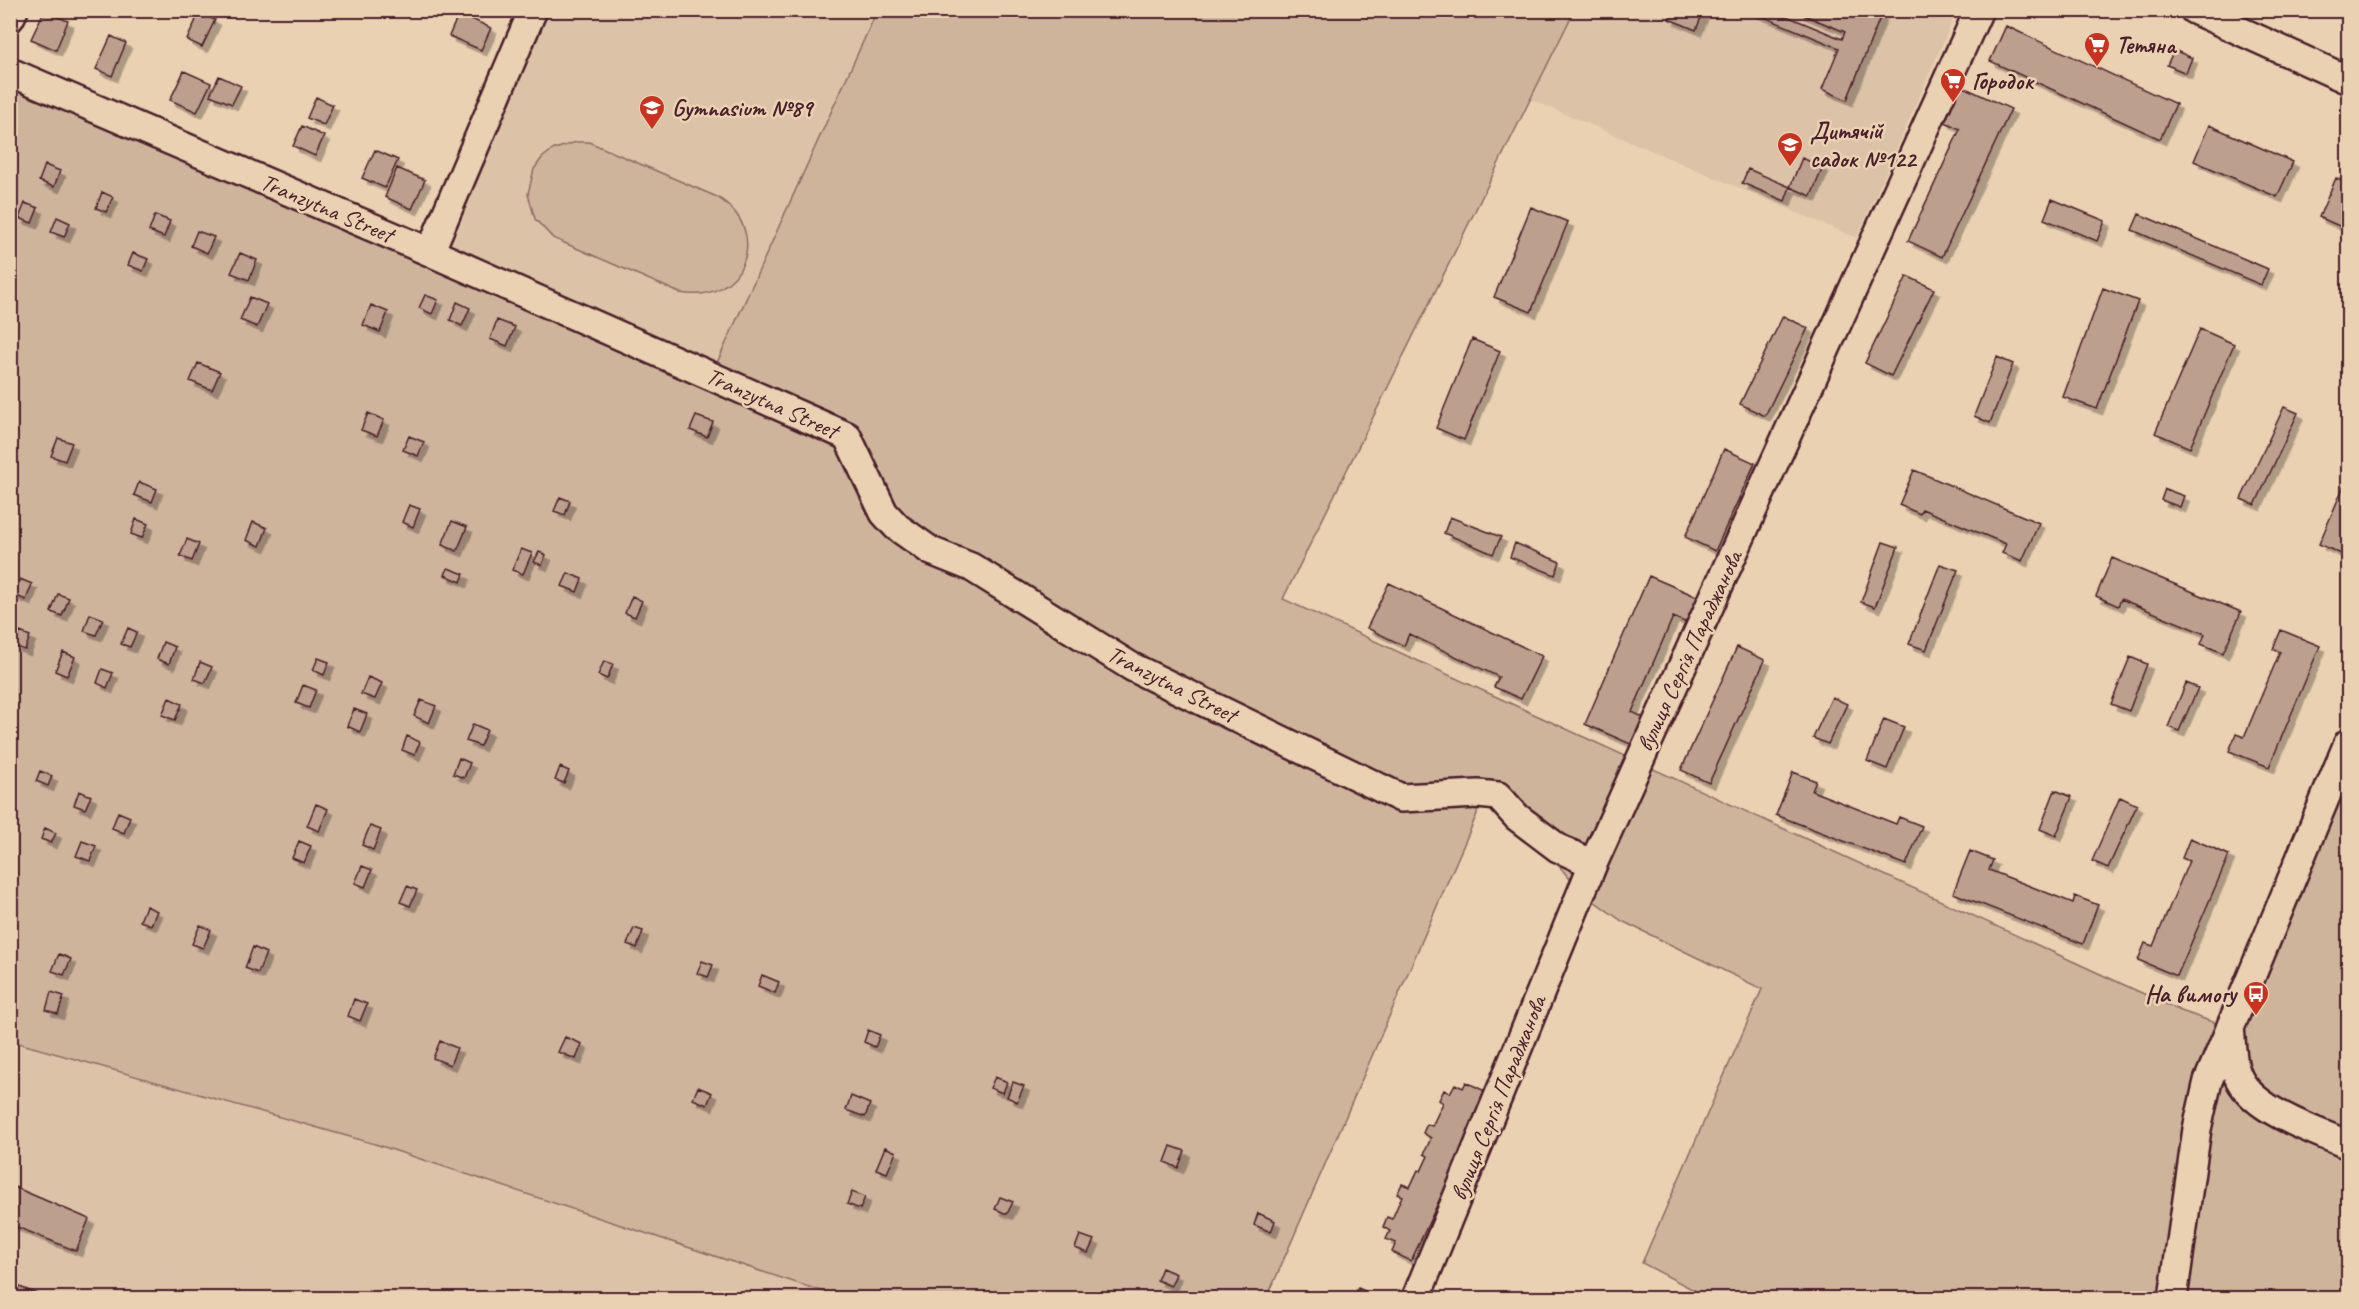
<svg xmlns="http://www.w3.org/2000/svg" width="2359" height="1309" font-family="Caveat,sans-serif">
  <style>
    .built { fill: #dcc2a7 }
    .green { fill: #cfb49c; stroke: #8c6a64; stroke-width: 1.5 }
    .building { fill: #bd9f8d; stroke: #4a1f2b; stroke-width: 1.5; filter: url(#shadow) }
    .lines { fill: none; stroke-linecap: round; stroke-linejoin: round }
    .minor-casing { stroke: #4a1f2b; stroke-width: 32 }
    .minor { stroke: #ead1b2; stroke-width: 27 }
    .labels { text-anchor: middle; dominant-baseline: central; stroke-width: 5; stroke-linejoin: round; paint-order: stroke }
    .poi-label { font-size: 24px; font-weight: bold; fill: #4a1f2b; stroke: #ead1b2; text-anchor: start }
    .street-label { font-size: 24px; fill: #4a1f2b; stroke: #ead1b2 }
  </style>
  <defs>
    <filter id="shadow"><feDropShadow dx="5.5" dy="5.5" stdDeviation="0" flood-color="#0004"/></filter>
  </defs>
  <rect width="100%" height="100%" fill="#ead1b2"/>
  <filter id="ink" filterUnits="userSpaceOnUse"><feTurbulence type="fractalNoise" baseFrequency=".0167" numOctaves="2"/><feDisplacementMap in="SourceGraphic" scale="12" xChannelSelector="R" yChannelSelector="G"/><feConvolveMatrix kernelMatrix="1 2 1 2 8 2 1 2 1" color-interpolation-filters="sRGB"/></filter>
  <g filter="url(#ink)">
    <path class="built" d="M 533,11 L 877,11 L 711,376 L 430,252 Z
      M 1574,11 L 1957,11 L 1857,238 L 1530,99 Z
      M 10,1041 L 375,1144 L 842,1298 L 11,1298 Z"/>
    <path class="green" d="M 877,11 L 1574,11 L 1283,599 L 2181,1011 L 2230,1028 L 2348,743 L 2348,1298 L 1709,1298 L 1642,1263 L 1762,989 L 1622,921 L 1581,892 L 1517,817 L 1478,794 L 1477,814 L 1267,1298 L 842,1298 L 375,1144 L 11,1041 L 10,72 L 711,376 Z
      M 576,142 L 589,142 L 717,197 C 773,231 744,305 680,293 L 553,238 L 535,219 L 528,194 L 534,169 L 542,158 L 552,150 Z"/>
    <path class="building" d="M 1673,10 L 1704,10 L 1696,30 L 1669,19 Z
      M 1747,10 L 1772,10 L 1842,39 L 1845,32 L 1799,13 L 1800,10 L 1871,10 L 1881,15 L 1847,100 L 1822,89 L 1839,48 Z
      M 44,11 L 68,21 L 56,50 L 31,39 Z
      M 199,13 L 215,20 L 202,47 L 187,40 Z
      M 459,13 L 491,28 L 481,50 L 449,36 Z
      M 2006,26 L 2176,104 L 2160,139 L 1990,61 Z
      M 111,36 L 126,43 L 112,76 L 96,69 Z
      M 2174,50 L 2192,58 L 2186,73 L 2167,65 Z
      M 184,71 L 211,83 L 197,112 L 170,100 Z
      M 219,76 L 241,86 L 232,104 L 210,95 Z
      M 1961,86 L 2011,109 L 1942,257 L 1908,241 L 1960,129 L 1945,122 Z
      M 316,97 L 333,105 L 324,125 L 307,118 Z
      M 2209,125 L 2293,162 L 2277,197 L 2194,161 Z
      M 302,126 L 324,136 L 315,156 L 293,146 Z
      M 375,150 L 398,160 L 385,188 L 362,178 Z
      M 1802,158 L 1823,167 L 1811,196 L 1790,187 Z
      M 45,165 L 60,171 L 54,187 L 39,181 Z
      M 397,168 L 425,180 L 412,209 L 385,197 Z
      M 1748,169 L 1790,187 L 1785,201 L 1742,183 Z
      M 2336,178 L 2348,184 L 2348,230 L 2319,217 Z
      M 102,192 L 113,197 L 106,212 L 96,208 Z
      M 2052,199 L 2105,221 L 2097,241 L 2044,219 Z
      M 25,203 L 38,208 L 32,223 L 19,218 Z
      M 1531,207 L 1568,222 L 1531,312 L 1494,297 Z
      M 2139,214 L 2268,269 L 2261,285 L 2132,230 Z
      M 155,215 L 170,221 L 164,237 L 149,231 Z
      M 57,217 L 70,223 L 64,237 L 51,232 Z
      M 197,231 L 214,237 L 207,253 L 191,246 Z
      M 133,253 L 148,259 L 143,271 L 128,265 Z
      M 240,253 L 257,260 L 249,280 L 231,273 Z
      M 1907,276 L 1934,289 L 1891,376 L 1865,363 Z
      M 2103,288 L 2138,301 L 2097,409 L 2063,397 Z
      M 425,295 L 438,300 L 432,314 L 419,308 Z
      M 250,297 L 267,304 L 257,327 L 240,320 Z
      M 457,302 L 470,308 L 462,326 L 450,320 Z
      M 371,305 L 388,312 L 380,332 L 363,325 Z
      M 1783,316 L 1808,328 L 1765,416 L 1740,404 Z
      M 497,320 L 515,327 L 507,346 L 490,339 Z
      M 2200,329 L 2234,344 L 2190,448 L 2155,433 Z
      M 1472,339 L 1500,351 L 1464,440 L 1436,428 Z
      M 1997,357 L 2013,364 L 1990,423 L 1974,416 Z
      M 198,363 L 220,372 L 212,390 L 190,381 Z
      M 2284,407 L 2298,413 L 2255,505 L 2241,499 Z
      M 368,413 L 384,420 L 377,436 L 361,430 Z
      M 696,416 L 713,422 L 707,437 L 690,430 Z
      M 409,436 L 424,442 L 418,456 L 403,450 Z
      M 58,438 L 72,443 L 65,461 L 51,456 Z
      M 1724,449 L 1755,463 L 1715,551 L 1685,537 Z
      M 1914,470 L 2039,523 L 2022,561 L 2002,553 L 2006,544 L 1922,509 L 1920,514 L 1899,505 Z
      M 2348,476 L 2348,557 L 2319,544 Z
      M 139,482 L 157,489 L 152,502 L 134,495 Z
      M 2165,489 L 2184,496 L 2180,507 L 2161,500 Z
      M 560,497 L 570,501 L 565,515 L 554,511 Z
      M 409,505 L 420,509 L 413,527 L 402,522 Z
      M 1450,517 L 1501,537 L 1493,554 L 1444,533 Z
      M 136,519 L 148,524 L 142,538 L 131,534 Z
      M 452,521 L 467,527 L 457,551 L 442,545 Z
      M 253,522 L 267,528 L 260,546 L 246,540 Z
      M 187,539 L 199,544 L 192,561 L 180,556 Z
      M 1883,542 L 1898,547 L 1875,607 L 1861,602 Z
      M 1515,543 L 1560,562 L 1555,575 L 1510,557 Z
      M 521,549 L 532,553 L 523,574 L 512,570 Z
      M 539,552 L 546,555 L 542,565 L 534,562 Z
      M 2112,558 L 2241,612 L 2223,653 L 2201,644 L 2205,634 L 2121,599 L 2118,606 L 2096,596 Z
      M 1940,564 L 1958,570 L 1926,650 L 1909,644 Z
      M 448,568 L 464,574 L 461,582 L 445,575 Z
      M 568,573 L 582,579 L 577,592 L 562,586 Z
      M 1649,576 L 1700,598 L 1689,624 L 1673,617 L 1632,712 L 1647,719 L 1635,746 L 1585,724 Z
      M 20,579 L 32,584 L 26,600 L 14,595 Z
      M 1389,583 L 1542,656 L 1521,699 L 1494,687 L 1499,677 L 1409,634 L 1404,646 L 1367,628 Z
      M 58,594 L 69,598 L 62,616 L 51,612 Z
      M 632,596 L 642,601 L 635,617 L 625,613 Z
      M 90,614 L 103,619 L 96,635 L 84,631 Z
      M 128,628 L 137,632 L 130,647 L 121,644 Z
      M 2281,630 L 2320,646 L 2269,767 L 2229,751 L 2236,734 L 2244,737 L 2280,652 L 2273,649 Z
      M 20,632 L 30,636 L 25,650 L 14,646 Z
      M 163,642 L 175,647 L 169,664 L 157,659 Z
      M 1737,647 L 1765,660 L 1709,783 L 1681,770 Z
      M 63,652 L 75,657 L 67,676 L 55,671 Z
      M 2130,657 L 2147,664 L 2129,711 L 2111,704 Z
      M 318,658 L 329,662 L 324,675 L 313,670 Z
      M 604,661 L 613,664 L 607,679 L 598,675 Z
      M 200,662 L 212,667 L 205,683 L 194,679 Z
      M 102,669 L 113,673 L 107,688 L 97,683 Z
      M 368,677 L 382,683 L 375,699 L 361,694 Z
      M 2186,683 L 2198,688 L 2179,731 L 2168,727 Z
      M 303,685 L 316,690 L 309,708 L 296,703 Z
      M 1832,697 L 1847,704 L 1828,744 L 1813,738 Z
      M 169,698 L 182,704 L 175,720 L 162,715 Z
      M 421,700 L 436,706 L 429,723 L 414,716 Z
      M 354,709 L 367,714 L 360,732 L 347,726 Z
      M 1884,719 L 1904,727 L 1887,769 L 1867,761 Z
      M 473,724 L 487,730 L 480,746 L 466,741 Z
      M 407,736 L 420,742 L 414,755 L 402,750 Z
      M 459,758 L 470,763 L 464,778 L 453,774 Z
      M 560,767 L 569,771 L 564,783 L 555,780 Z
      M 40,771 L 52,776 L 48,786 L 36,781 Z
      M 1793,772 L 1816,781 L 1812,791 L 1896,824 L 1899,817 L 1922,826 L 1906,865 L 1776,815 Z
      M 2055,790 L 2072,797 L 2056,836 L 2040,829 Z
      M 79,791 L 91,796 L 85,809 L 74,805 Z
      M 2120,797 L 2137,805 L 2108,868 L 2092,861 Z
      M 316,804 L 328,809 L 319,831 L 307,826 Z
      M 118,812 L 130,817 L 124,833 L 112,828 Z
      M 370,826 L 381,830 L 373,850 L 362,845 Z
      M 45,828 L 56,833 L 51,843 L 41,839 Z
      M 2190,838 L 2229,855 L 2177,976 L 2138,960 L 2145,943 L 2153,946 L 2189,861 L 2182,858 Z
      M 82,841 L 96,846 L 90,861 L 76,856 Z
      M 299,841 L 311,846 L 304,863 L 292,858 Z
      M 1970,851 L 1993,860 L 1989,870 L 2073,903 L 2075,896 L 2098,905 L 2083,944 L 1953,893 Z
      M 362,866 L 372,870 L 365,887 L 355,883 Z
      M 407,886 L 417,890 L 410,906 L 400,902 Z
      M 146,906 L 157,911 L 151,925 L 140,921 Z
      M 200,925 L 211,930 L 203,948 L 192,944 Z
      M 634,928 L 643,931 L 637,948 L 627,944 Z
      M 253,947 L 266,953 L 258,973 L 245,968 Z
      M 59,954 L 71,959 L 64,975 L 52,971 Z
      M 702,961 L 713,965 L 708,977 L 697,973 Z
      M 762,975 L 779,982 L 775,993 L 758,986 Z
      M 51,992 L 64,996 L 58,1014 L 46,1010 Z
      M 354,999 L 367,1004 L 360,1021 L 348,1016 Z
      M 868,1030 L 880,1035 L 875,1047 L 864,1042 Z
      M 565,1037 L 582,1044 L 576,1059 L 558,1052 Z
      M 440,1041 L 457,1048 L 450,1065 L 433,1058 Z
      M 995,1077 L 1007,1082 L 1003,1093 L 990,1088 Z
      M 1013,1082 L 1024,1086 L 1017,1102 L 1007,1097 Z
      M 1466,1082 L 1489,1093 L 1411,1261 L 1392,1252 L 1396,1243 L 1386,1239 L 1390,1231 L 1383,1227 L 1387,1217 L 1392,1219 L 1402,1196 L 1397,1194 L 1402,1184 L 1410,1187 L 1418,1170 L 1421,1171 L 1428,1156 L 1424,1154 L 1431,1138 L 1423,1133 L 1427,1124 L 1432,1126 L 1443,1103 L 1439,1100 L 1444,1090 L 1450,1093 L 1455,1084 L 1463,1088 Z
      M 698,1087 L 712,1093 L 707,1105 L 693,1099 Z
      M 851,1096 L 870,1104 L 865,1117 L 846,1110 Z
      M 1171,1146 L 1185,1151 L 1178,1168 L 1165,1162 Z
      M 885,1147 L 896,1152 L 887,1173 L 876,1169 Z
      M 12,1186 L 89,1219 L 76,1251 L 10,1224 Z
      M 852,1192 L 865,1197 L 860,1209 L 847,1204 Z
      M 1000,1197 L 1013,1202 L 1007,1214 L 995,1209 Z
      M 1258,1213 L 1275,1221 L 1271,1232 L 1254,1225 Z
      M 1080,1235 L 1094,1240 L 1088,1253 L 1075,1248 Z
      M 1162,1268 L 1176,1274 L 1171,1286 L 1157,1280 Z
      M 10,1283 L 47,1298 L 10,1298 Z
      M 1358,1288 L 1381,1298 L 1353,1298 Z"/>
    <g class="lines">
      <defs>
        <path id="minor" d="M 2194,10 L 2348,80
          M 10,18 L 14,10
          M 10,72 L 430,252 L 847,436 L 884,513 L 897,527 L 931,551 L 971,567 L 1132,667 L 1401,798 L 1478,794 L 1498,796 L 1517,817 L 1558,848 L 1593,864
          M 430,252 L 533,10
          M 2348,743 L 2230,1028 C 2232,1042 2231,1060 2237,1074 C 2251,1111 2315,1130 2348,1145
          M 1416,1298 L 1593,864 L 1979,10
          M 2173,1298 L 2197,1129 L 2208,1081 L 2229,1031"/>
      </defs>
      <use href="#minor" class="minor-casing"/>
      <use href="#minor" class="minor"/>
    </g>
  </g>
  <defs>
    <symbol id="supermarket-pin" viewBox="-11 -11 22 30"><path d="M0 17L-7.5 6A9.5 9.5 0 1 1 7.5 6Z" fill="#c8321e" stroke="#ead1b2"/><path d="M-6-5.5h2.5l.6 2H6L4.5 2H-2.5L-4.4-4H-6ZM-1.5 3.2a1.3 1.3 0 1 0 .1 0ZM3 3.2a1.3 1.3 0 1 0 .1 0Z" fill="#fff"/></symbol>
    <symbol id="school-pin" viewBox="-11 -11 22 30"><path d="M0 17L-7.5 6A9.5 9.5 0 1 1 7.5 6Z" fill="#c8321e" stroke="#ead1b2"/><path d="M0-5L7-2L0 1L-7-2ZM-4 1L0 2.5L4 1V4Q0 6-4 4Z" fill="#fff"/></symbol>
    <symbol id="bus-pin" viewBox="-11 -11 22 30"><path d="M0 17L-7.5 6A9.5 9.5 0 1 1 7.5 6Z" fill="#c8321e" stroke="#ead1b2"/><path d="M-5-6H5V4H4V6H2V4H-2V6H-4V4H-5ZM-3.5-4V0h7V-4ZM-3.5 1.2v1.5H-2V1.2ZM2 1.2v1.5H3.5V1.2Z" fill="#fff"/></symbol>
  </defs>
  <g fill-rule="evenodd">
    <use href="#supermarket-pin" x="2082" y="30" width="30" height="40"/>
    <use href="#supermarket-pin" x="1938" y="66" width="30" height="40"/>
    <use href="#school-pin" x="637" y="93" width="30" height="40"/>
    <use href="#school-pin" x="1775" y="130" width="30" height="40"/>
    <use href="#bus-pin" x="2241" y="979" width="30" height="40"/>
  </g>
  <g class="labels">
    <g class="poi-label">
      <text x="2116" y="45">Тетяна</text>
      <text x="1972" y="81">Городок</text>
      <text x="672" y="108">Gymnasium №89</text>
      <text x="1810" y="131">Дитячій<tspan x="1810" dy="28">садок №122</tspan></text>
      <text x="2236" y="994" text-anchor="end">На вимогу</text>
    </g>
    <g class="street-label">
      <text transform="translate(327 208) rotate(23)">Tranzytna Street</text>
      <text transform="translate(772 403) rotate(24)">Tranzytna Street</text>
      <text transform="translate(1689 651) rotate(-65)">вулиця Сергія Параджанова</text>
      <text transform="translate(1172 684) rotate(27)">Tranzytna Street</text>
      <text transform="translate(1498 1098) rotate(-68)">вулиця Сергія Параджанова</text>
    </g>
  </g>
  <rect width="2359" height="1309" fill="none" stroke="#ead1b2" stroke-width="36"/>
  <rect x="18" y="18" width="2323" height="1273" fill="none" stroke="#4a1f2b" stroke-width="2" filter="url(#ink)"/>
</svg>
